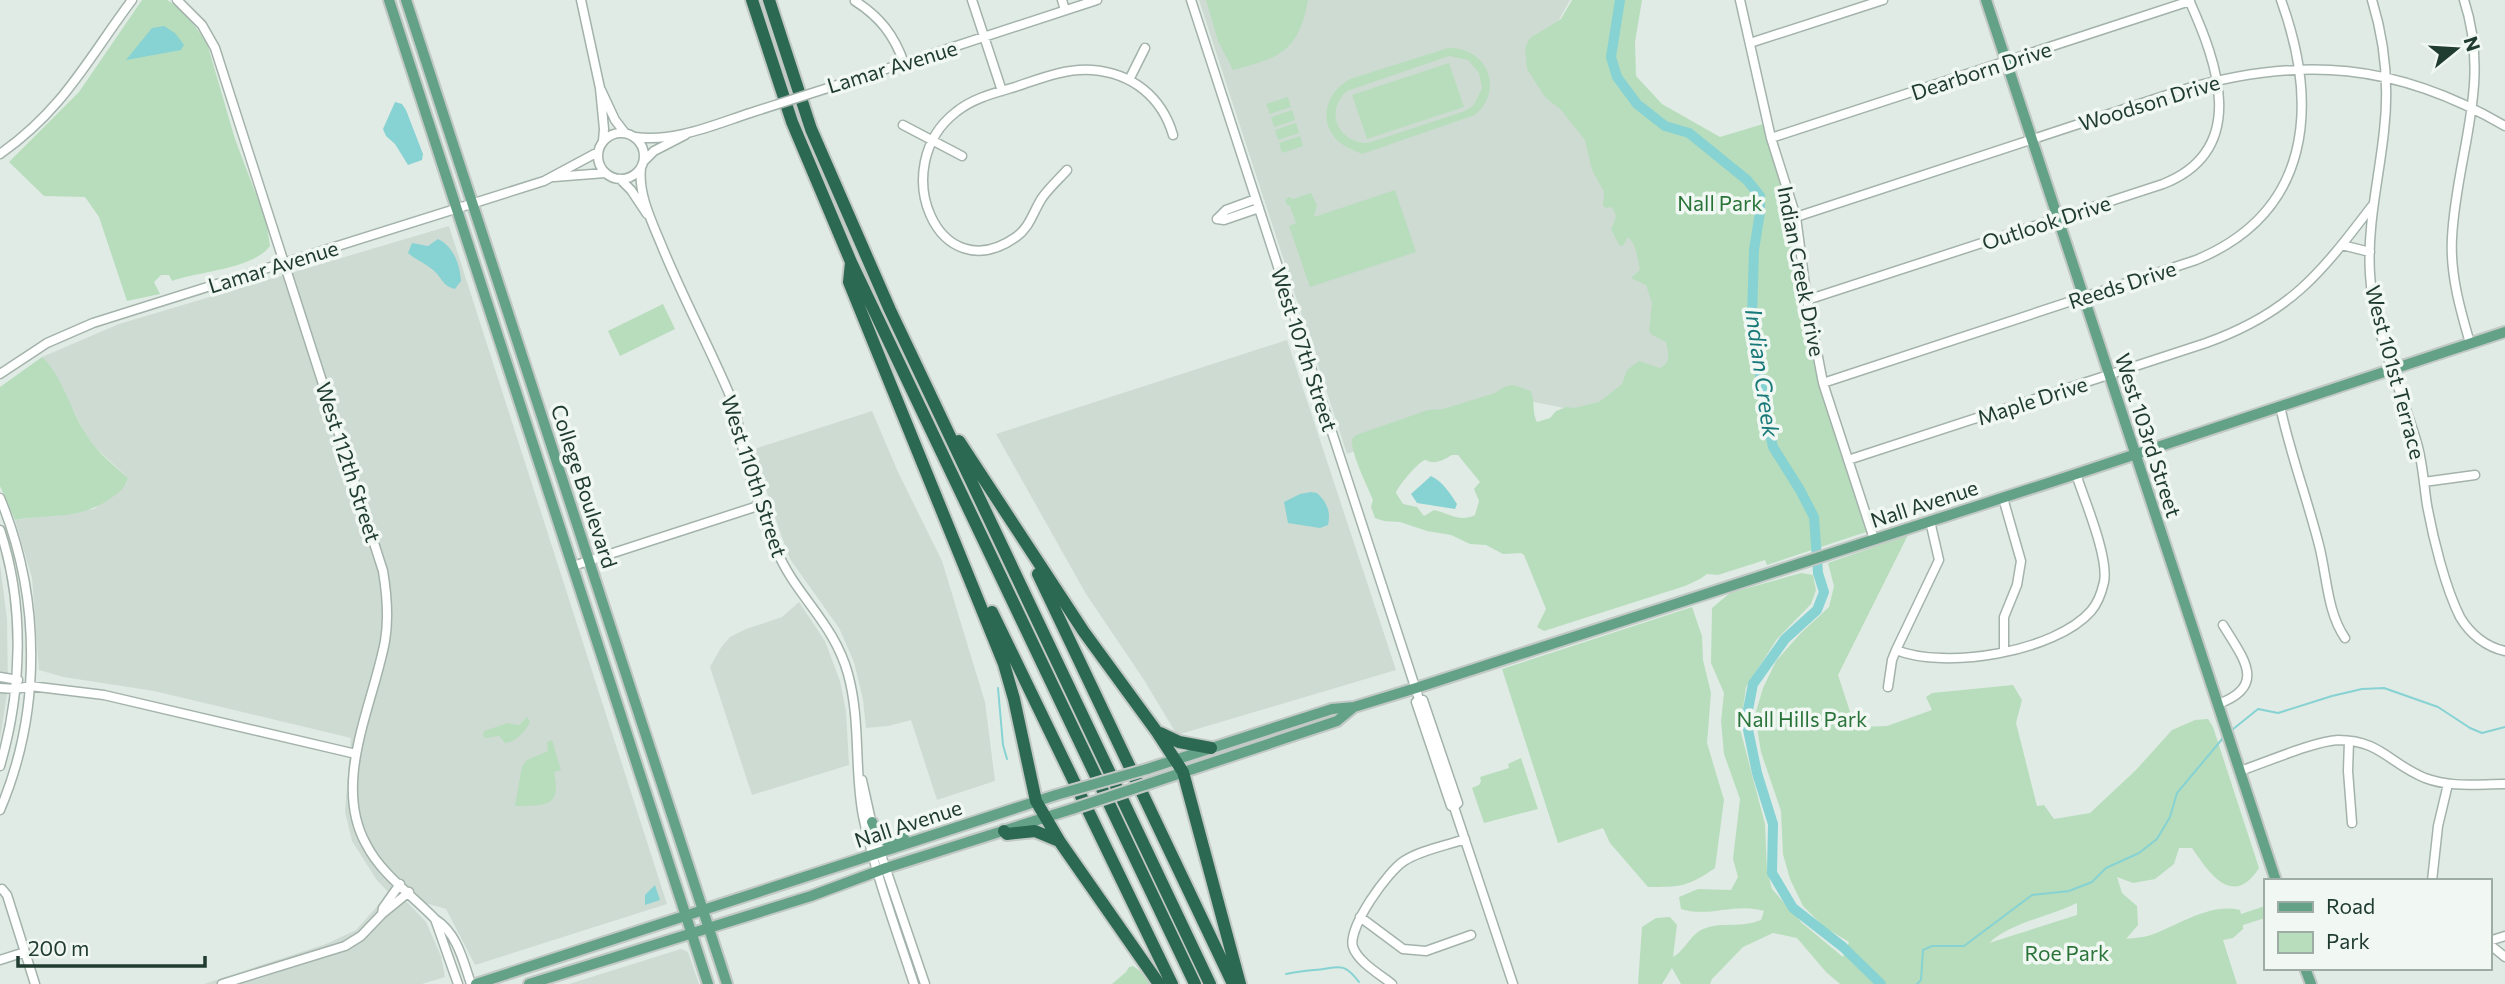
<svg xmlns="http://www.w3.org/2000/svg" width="2505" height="984" font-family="Commissioner,sans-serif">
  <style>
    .built { fill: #cedbd3 }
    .green { fill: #b8ddbc; fill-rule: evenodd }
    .water { fill: #87d2d2 }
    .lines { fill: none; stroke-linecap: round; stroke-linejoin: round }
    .stream { stroke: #87d2d2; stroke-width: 2 }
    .river { stroke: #87d2d2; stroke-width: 10 }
    .minor-casing { stroke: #a3b3ab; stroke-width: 11 }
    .major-casing { stroke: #c1c8c5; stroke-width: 14 }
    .highway-casing { stroke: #c1c8c5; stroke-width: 16 }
    .minor { stroke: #fff; stroke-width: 8 }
    .major { stroke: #64a288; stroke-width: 10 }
    .highway { stroke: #2c6952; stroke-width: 12 }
    .minor-bridge-casing { stroke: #a3b3ab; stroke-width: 11; stroke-linecap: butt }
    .major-bridge-casing { stroke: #c1c8c5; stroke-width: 14; stroke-linecap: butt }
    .minor-bridge { stroke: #fff; stroke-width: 8 }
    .major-bridge { stroke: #64a288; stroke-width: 10 }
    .labels { text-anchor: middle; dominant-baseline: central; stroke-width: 7; stroke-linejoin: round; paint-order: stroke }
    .street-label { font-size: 21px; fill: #203c30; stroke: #f1f8f3 }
    .park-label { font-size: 21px; fill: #2a743a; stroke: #f1f8f3 }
    .water-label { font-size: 23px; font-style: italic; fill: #197979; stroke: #f1f8f3 }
  </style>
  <rect width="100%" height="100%" fill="#e0ebe5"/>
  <path class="built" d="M 1199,0 L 1570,0 L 1559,20 L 1551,49 L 1688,353 L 1616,399 L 1574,410 L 1509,397 L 1347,454 Z
    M 449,226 L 667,904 L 475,965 L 446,909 L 394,894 L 408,903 L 426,922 L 441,956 L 445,977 L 422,984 L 204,984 L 326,944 L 356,930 L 389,893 L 376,879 L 352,841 L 345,812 L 351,738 L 154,691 L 63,677 L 39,670 L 32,578 L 15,520 L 94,509 L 126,485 L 128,478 L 94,446 L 85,433 L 66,397 L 42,357 L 119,324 Z
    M 1287,340 L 1396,670 L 1177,735 L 1144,680 L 1086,594 L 996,434 Z
    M 872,411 L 898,472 L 942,561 L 985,702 L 995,781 L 937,800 L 911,720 L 888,726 L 866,728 L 863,700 L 854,662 L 839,628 L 790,559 L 772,509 L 754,449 Z
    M 0,564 L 7,619 L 8,688 L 0,740 Z
    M 799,602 L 825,641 L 840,681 L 846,711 L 849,765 L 752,795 L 710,667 L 722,646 L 730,637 L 746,629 L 782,617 Z
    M 681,949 L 688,952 L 699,984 L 569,984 Z"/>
  <path class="green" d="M 142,0 L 167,0 L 177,6 L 194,25 L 207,43 L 235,139 L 266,221 L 270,246 C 253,269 199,271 172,281 L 169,275 L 161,275 L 154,282 L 160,294 L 127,301 L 99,217 L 85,197 L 44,196 L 9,162 L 79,92 Z
    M 1206,0 L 1308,0 C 1299,51 1280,58 1233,70 L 1218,41 Z
    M 1572,0 L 1642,0 L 1635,42 L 1636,76 L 1662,104 L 1720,137 L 1763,124 L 1784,191 L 1795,240 L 1801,298 L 1818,381 L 1866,532 L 1767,565 L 1765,560 L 1718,575 L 1707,574 L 1700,579 L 1685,586 L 1544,631 L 1537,627 L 1546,609 L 1524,555 L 1521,553 L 1503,554 L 1486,545 L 1470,544 L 1451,535 L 1427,531 L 1400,522 L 1384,521 L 1375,518 L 1371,507 L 1373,500 C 1367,485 1351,454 1352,439 L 1356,435 L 1428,410 L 1443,409 L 1495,393 L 1504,387 L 1513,385 L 1531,391 C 1535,401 1532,413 1537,422 L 1550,418 L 1556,411 L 1566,407 L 1574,408 L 1599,402 L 1622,384 L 1627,370 L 1639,361 L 1660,368 C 1672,362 1668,354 1666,342 L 1652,335 L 1649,331 L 1652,303 L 1646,285 L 1631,278 L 1640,270 C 1637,259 1637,244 1628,237 L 1623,246 L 1619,245 L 1611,229 C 1615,219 1619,216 1611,207 L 1606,208 L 1603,206 L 1604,192 L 1592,170 L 1585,140 L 1561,110 L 1545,97 L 1527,69 L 1525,48 L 1530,38 L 1561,19 ZM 1452,455 L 1458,455 L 1480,482 L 1474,489 L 1479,501 L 1475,515 C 1459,523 1449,513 1434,510 L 1424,516 L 1417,507 L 1403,504 L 1396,493 C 1397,487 1419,461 1425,460 C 1427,460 1429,462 1431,462 C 1439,463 1445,459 1452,455 Z
    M 1448,48 C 1487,47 1505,89 1475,115 L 1362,154 C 1354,150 1344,147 1338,141 C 1316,120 1328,88 1353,78 ZM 1449,56 L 1468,60 L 1479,73 L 1482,88 L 1474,105 L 1465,111 L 1368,143 C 1338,143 1324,111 1347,91 Z
    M 1449,63 L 1464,107 L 1367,139 L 1352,95 Z
    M 1288,97 L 1291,107 L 1270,114 L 1266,104 Z
    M 1292,110 L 1295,120 L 1274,127 L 1271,117 Z
    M 1296,123 L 1299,133 L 1278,140 L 1275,130 Z
    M 1300,136 L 1303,146 L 1282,153 L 1279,143 Z
    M 1395,190 L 1416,252 L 1310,287 L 1289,226 L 1296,223 L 1290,206 L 1287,205 L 1285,200 L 1289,197 L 1293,199 L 1311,193 L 1317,205 L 1314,217 Z
    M 663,304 L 675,329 L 620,356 L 608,331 Z
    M 42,357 C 62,375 71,412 86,434 C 96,451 113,465 128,478 C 126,487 119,493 111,498 C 78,521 53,513 15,520 L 0,486 L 0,387 Z
    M 1908,535 L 1838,675 L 1855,727 L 1887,726 L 1932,710 L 1926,697 L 1932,693 L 2013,685 L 2022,700 L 2016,723 L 2037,806 L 2044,805 L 2054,819 L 2090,813 L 2136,770 L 2172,730 L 2195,720 L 2208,719 L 2213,727 L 2259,868 C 2233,909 2209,873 2192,848 L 2179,848 L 2174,864 L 2155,879 L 2133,883 L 2117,877 L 2122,893 L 2137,906 L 2138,925 L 2126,939 C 2135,938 2146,937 2154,934 C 2180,924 2211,903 2240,910 L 2241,914 L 2265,906 L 2265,918 L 2243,925 L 2243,929 L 2233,938 L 2223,940 L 2237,984 L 1840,984 L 1826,972 L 1797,938 L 1773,933 L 1743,947 L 1712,979 L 1710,984 L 1681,984 L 1672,968 L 1662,984 L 1638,984 L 1642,927 L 1656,918 L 1670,917 L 1677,925 L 1673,957 C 1687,949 1690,933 1706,928 C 1722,922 1741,928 1761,920 L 1764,911 C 1737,902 1708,918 1681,909 L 1679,897 L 1698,889 L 1731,890 L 1738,877 L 1733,859 L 1740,799 L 1724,754 L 1721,721 L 1724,693 L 1711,663 L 1712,608 L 1730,593 L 1801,573 L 1813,575 L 1816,590 L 1811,604 L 1777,639 L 1746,687 L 1740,729 L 1765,824 L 1767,870 L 1772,889 L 1802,923 L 1843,957 L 1849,942 L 1824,927 L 1803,906 L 1790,879 L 1783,854 L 1781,811 L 1761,752 L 1755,715 L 1763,688 L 1776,661 L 1800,634 L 1829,607 L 1834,586 L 1828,563 ZM 2077,903 L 2077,915 L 1989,943 C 2012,922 2049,917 2077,903 Z
    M 1692,607 L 1702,636 L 1703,660 L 1711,693 L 1707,743 L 1724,800 L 1715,868 C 1688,887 1680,887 1648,887 L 1610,843 L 1603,828 L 1558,843 L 1502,669 Z
    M 527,717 L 530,722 C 526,731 515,743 505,743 L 499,736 L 485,738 L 483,736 L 484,731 L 508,723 L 519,725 Z
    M 552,740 L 561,770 L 554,772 C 562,809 544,805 515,806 L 522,766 L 527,760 L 548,751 L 547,742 Z
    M 1521,758 L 1538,809 L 1484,823 L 1472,788 L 1479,785 L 1481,781 L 1480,777 L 1509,768 L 1508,764 Z
    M 1133,966 L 1140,971 L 1150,984 L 1112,984 L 1126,972 L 1129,967 Z"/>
  <path class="water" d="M 164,26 L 175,33 L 184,45 L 181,50 L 126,60 L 152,28 Z
    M 395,102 L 402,104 L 406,110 L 423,154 L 422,160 L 408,165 L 395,144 L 386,136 L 383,129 Z
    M 438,239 C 453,246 460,264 461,281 L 455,289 C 442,286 442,277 433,270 C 425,263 416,260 408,253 L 412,243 L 428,246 Z
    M 1431,476 C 1443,482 1450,493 1457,504 L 1455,509 L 1417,503 L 1411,494 Z
    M 1311,492 L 1317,493 C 1327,502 1331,512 1328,525 L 1320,528 L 1288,523 L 1284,502 L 1300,494 Z
    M 655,885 L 660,900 L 645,905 L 645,895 Z"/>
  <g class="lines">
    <path class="stream" d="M 998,688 L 1003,745 L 1007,759
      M 2232,730 L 2258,709 L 2278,713 L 2332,696 L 2362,689 L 2384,688 L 2438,707 L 2470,728 L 2482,733 L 2505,727
      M 1286,974 C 1296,972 1304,971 1314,970 C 1336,969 1342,959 1359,982
      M 1917,984 L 1921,980 L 1923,950 L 1932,946 L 1964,946 L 2032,895 L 2069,891 L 2092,882 L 2106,868 L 2139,853 L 2157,839 L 2170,817 L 2177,793 L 2223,738"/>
    <path class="river" d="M 1620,0 L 1611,57 L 1617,77 L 1637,104 L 1665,126 L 1689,133 L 1747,180 L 1760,196 L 1760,212 L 1754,250 L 1752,318 L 1766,416 L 1773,447 L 1800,490 L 1814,517 L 1818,573 L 1824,592 L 1817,610 L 1785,639 L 1753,684 L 1746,720 L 1757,773 L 1773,824 L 1772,873 L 1793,908 L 1843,947 L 1881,984"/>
    <defs>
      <path id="minor" d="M 177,0 L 202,25 L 215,48 L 383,571 C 387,595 389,618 385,641 C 373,705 332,783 366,844 C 381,874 412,895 435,919 C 457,933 463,960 471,984
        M 581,0 L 600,88 L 604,129 L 603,141
        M 972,0 L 1002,91
        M 1062,0 L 1065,10
        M 1191,0 L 1419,699 L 1423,700 L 1458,803 L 1454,807
        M 1740,0 L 1771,138 L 1796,217 L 1807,300 L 1823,383 L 1874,539
        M 2372,0 C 2385,42 2389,88 2384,131 C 2379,179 2367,225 2370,274 C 2373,333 2402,390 2418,447 C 2423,466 2424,486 2427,505 C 2433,538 2445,587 2460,617 C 2470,634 2486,647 2505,651
        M 2464,0 C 2492,85 2456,155 2452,238 C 2450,274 2460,309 2470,343
        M 855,1 C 880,17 894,35 904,63
        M 1750,43 L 1883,0
        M 1129,80 L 1145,48
        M 834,86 L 1097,0
        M 601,90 L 615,120 L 625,133
        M 903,125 L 962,156
        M598 156a23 23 0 1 1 46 0a23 23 0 1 1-46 0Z
        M 635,137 C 674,142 711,126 747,114
        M 1771,138 L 2190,1
        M 0,154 C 64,109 87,60 132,0
        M 644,161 L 654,151 L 685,135
        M 641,168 C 638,193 651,220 661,244 C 682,296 709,346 731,398 C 738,415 739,433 743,450 C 752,484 763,519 777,551 C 796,596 834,623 848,674 C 861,721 854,770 863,816 C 875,873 896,929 914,984
        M 1067,170 C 1059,179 1049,188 1042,198 C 1033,212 1030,227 1016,237 C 938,292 886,166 956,112 C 973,98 995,93 1015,87 C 1039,79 1065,68 1092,70 C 1132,73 1162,97 1173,135
        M 554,177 L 605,173
        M 620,179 L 631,190 L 647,214
        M 1796,217 L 2182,90 C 2301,55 2397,63 2505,126
        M 1217,219 L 1226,210 L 1256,199
        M 1217,219 L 1224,220 L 1259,208
        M 2342,245 L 2370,252
        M 1807,300 L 2163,184 C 2249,150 2218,64 2189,0
        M 0,374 L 47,343 L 93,323 L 544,181 L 598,152
        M 1823,383 L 2196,260 C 2312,212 2319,105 2281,0
        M 2280,406 C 2290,453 2307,498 2319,545 C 2327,576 2327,612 2345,638
        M 1848,460 L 2206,343 C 2290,313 2320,274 2372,206
        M 2424,482 L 2475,475
        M 0,498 C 41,597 42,711 0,810
        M 2003,498 L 2021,561 L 2017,585 L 2004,617 L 2004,652
        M 0,530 C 25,605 22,691 0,766
        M 573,566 L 761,505
        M 1896,650 C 1945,670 2055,652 2091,611 C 2098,603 2102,591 2104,582 C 2109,557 2084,499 2076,474
        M 0,677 L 18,680
        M 1888,687 L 1892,660 L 1896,650 L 1939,560 L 1930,521
        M 0,688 L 15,689 L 30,686 L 104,695 L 356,754
        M 1419,699 L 1416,702 L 1451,806 L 1454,807 L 1513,984
        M 2218,704 C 2268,686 2243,658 2223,625
        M 2349,741 L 2348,771 L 2352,823
        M 2240,771 C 2264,763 2315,741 2338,740 C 2380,740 2390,764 2425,778 C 2452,788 2477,784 2505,784
        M 862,780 L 874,834 L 925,984
        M 2432,881 L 2438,826 L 2448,784
        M 400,884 L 383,908 L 382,914 L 409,892
        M 2,889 L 7,895 L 35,984
        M 1360,917 L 1403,949 L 1426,951 L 1471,935
        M 435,919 L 458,984
        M 2489,941 L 2505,936
        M 2489,944 L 2505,957
        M 0,960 L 25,952
        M 222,984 L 345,946 L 361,936 L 382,914
        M 1392,984 C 1381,975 1358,962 1353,947 C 1347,928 1388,871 1404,861 C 1421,850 1445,846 1465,839"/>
      <path id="major" d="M 389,0 L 708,984
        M 406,0 L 727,984
        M 1986,0 L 2276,881
        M 1147,769 L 1332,709 L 1354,707 L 1416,688 L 2076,474 L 2505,332
        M 1151,783 L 1337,721 L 1354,707
        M 872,822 L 877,833 L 886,841 L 904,838
        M 2305,968 L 2311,984
        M 476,984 L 1056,795
        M 529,984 L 811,896 L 886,868 L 1072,809"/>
      <path id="highway" d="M 752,0 L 792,122 L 851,262 L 1195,984
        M 769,0 L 811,129 L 890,310 L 1210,984
        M 851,263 L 849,282 L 1004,664 L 1014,699 L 1036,801 L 1060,842 L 1159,984
        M 959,441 L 1084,632 L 1157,732 L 1183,772 L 1240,984
        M 1038,574 L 1233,984
        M 992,612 L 1172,984
        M 1160,733 L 1179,742 L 1211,748
        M 1004,831 L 1007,834 L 1035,831 L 1059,841"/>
    </defs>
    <use href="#minor" class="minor-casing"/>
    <use href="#major" class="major-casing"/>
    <use href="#highway" class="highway-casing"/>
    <use href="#minor" class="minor"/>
    <use href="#major" class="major"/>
    <use href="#highway" class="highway"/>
    <defs>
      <path id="minor-bridge" d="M 747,114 L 834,86"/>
      <path id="major-bridge" d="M 1056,795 L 1147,769
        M 1072,809 L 1151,783"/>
    </defs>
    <use href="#minor-bridge" class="minor-bridge-casing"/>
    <use href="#major-bridge" class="major-bridge-casing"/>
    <use href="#minor-bridge" class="minor-bridge"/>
    <use href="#major-bridge" class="major-bridge"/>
  </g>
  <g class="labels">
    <g class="street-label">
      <text transform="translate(892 66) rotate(-17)">Lamar Avenue</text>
      <text transform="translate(1981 70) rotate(-18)">Dearborn Drive</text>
      <text transform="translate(2149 102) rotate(-17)">Woodson Drive</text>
      <text transform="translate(2046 222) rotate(-18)">Outlook Drive</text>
      <text transform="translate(273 266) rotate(-17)">Lamar Avenue</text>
      <text transform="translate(1802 271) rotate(79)">Indian Creek Drive</text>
      <text transform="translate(2122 284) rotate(-18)">Reeds Drive</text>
      <text transform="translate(1305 349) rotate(72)">West 107th Street</text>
      <text transform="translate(2396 372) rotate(75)">West 101st Terrace</text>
      <text transform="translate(2032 400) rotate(-18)">Maple Drive</text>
      <text transform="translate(2149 435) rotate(72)">West 103rd Street</text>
      <text transform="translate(349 462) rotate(72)">West 112th Street</text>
      <text transform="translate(755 476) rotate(72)">West 110th Street</text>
      <text transform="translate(585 486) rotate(72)">College Boulevard</text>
      <text transform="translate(1924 503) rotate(-18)">Nall Avenue</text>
      <text transform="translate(908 823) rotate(-18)">Nall Avenue</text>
    </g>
    <g class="park-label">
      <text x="1720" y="202">Nall Park</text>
      <text x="1802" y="718">Nall Hills Park</text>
      <text x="2067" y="952">Roe Park</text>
    </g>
    <g class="water-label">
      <text transform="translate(1763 373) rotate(82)">Indian Creek</text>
    </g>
  </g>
  <rect x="2264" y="879" width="228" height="91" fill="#f1f8f3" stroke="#9dada5" stroke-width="2"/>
  <rect x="2278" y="902" width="35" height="10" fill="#64a288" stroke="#9dada5" stroke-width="2"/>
  <text x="2326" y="914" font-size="21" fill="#203c30">Road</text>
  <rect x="2278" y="932" width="35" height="21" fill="#b8ddbc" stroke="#9dada5" stroke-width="2"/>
  <text x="2326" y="949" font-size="21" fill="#203c30">Park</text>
  <g transform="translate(2456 49) rotate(72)" stroke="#f1f8f3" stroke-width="5" paint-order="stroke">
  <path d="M0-5L12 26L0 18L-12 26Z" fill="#203c30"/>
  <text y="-10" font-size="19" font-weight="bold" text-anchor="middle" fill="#203c30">N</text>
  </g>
  <path d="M18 956v10h187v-10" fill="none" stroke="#203c30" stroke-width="3.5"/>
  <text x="28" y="956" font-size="21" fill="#203c30" stroke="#f1f8f3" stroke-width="5" paint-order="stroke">200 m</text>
</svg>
